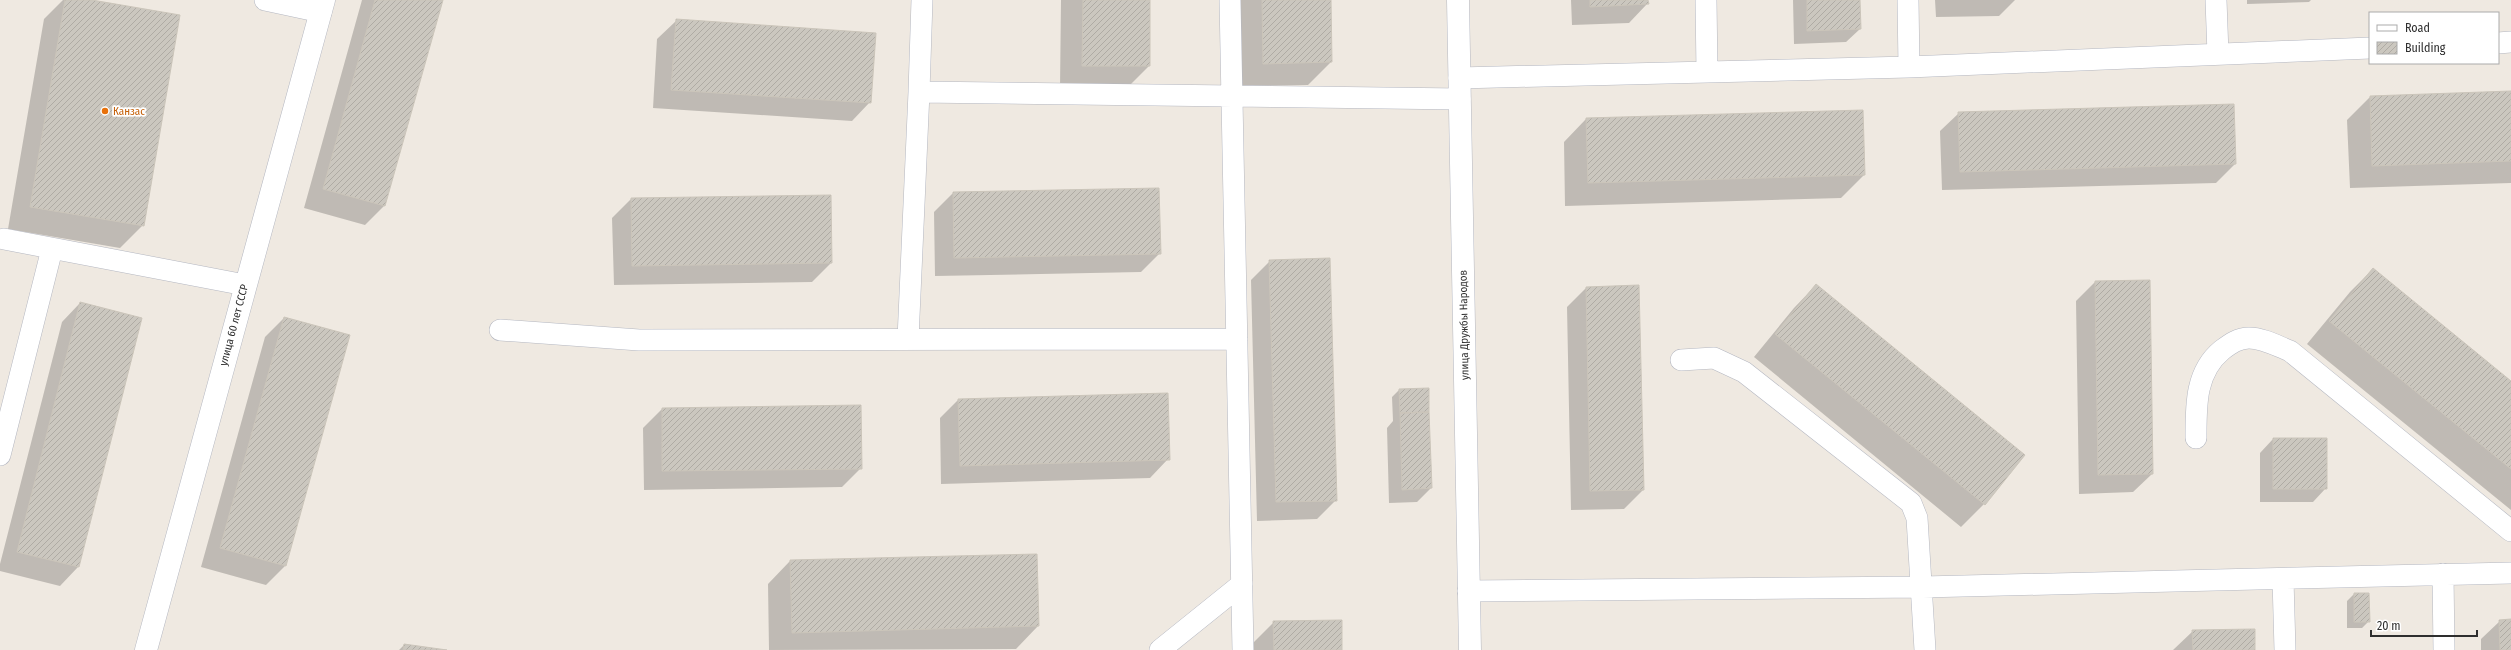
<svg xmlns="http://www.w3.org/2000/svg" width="2511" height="650" font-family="'Fira Sans Condensed',sans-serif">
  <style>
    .shadow { fill: #0003 }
    .building { fill: url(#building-hatch); stroke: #cbc5ba }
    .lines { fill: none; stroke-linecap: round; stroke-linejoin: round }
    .lane-casing { stroke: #b4b7c1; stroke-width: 22 }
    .street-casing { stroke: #b4b7c1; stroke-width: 23 }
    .secondary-casing { stroke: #b4b7c1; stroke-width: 23 }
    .lane { stroke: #fff; stroke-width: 21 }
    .street { stroke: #fff; stroke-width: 22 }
    .secondary { stroke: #fff; stroke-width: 22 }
    .food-dot { fill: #e8710a; stroke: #fff; stroke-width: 1.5 }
    .labels { text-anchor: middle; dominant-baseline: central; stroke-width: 3.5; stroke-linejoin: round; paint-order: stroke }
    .food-label { font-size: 11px; fill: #c56008; stroke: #fff; text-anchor: start }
    .street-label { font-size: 11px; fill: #2e2e2e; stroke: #fff }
  </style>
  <defs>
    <pattern id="building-hatch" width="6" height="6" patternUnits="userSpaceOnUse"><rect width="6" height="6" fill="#cbc7bf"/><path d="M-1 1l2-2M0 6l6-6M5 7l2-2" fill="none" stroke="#afaba4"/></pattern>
  </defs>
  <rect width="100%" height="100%" fill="#efe9e1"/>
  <path class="shadow" d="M 63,0 L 86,0 L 143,225 L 120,248 L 8,229 L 44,19 Z
    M 362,0 L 442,0 L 384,206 L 365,225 L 304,208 Z
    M 1061,0 L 1149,0 L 1149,66 L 1126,89 L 1060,88 Z
    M 1239,0 L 1330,0 L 1331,62 L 1308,85 L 1241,86 Z
    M 1571,0 L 1647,0 L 1647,4 L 1629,23 L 1572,25 Z
    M 1793,0 L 1859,0 L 1860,29 L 1846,42 L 1794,44 Z
    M 1935,0 L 2015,0 L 1999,16 L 1936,17 Z
    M 2247,0 L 2311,0 L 2309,2 L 2247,4 Z
    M 676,21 L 870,102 L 852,121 L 653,108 L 657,39 Z
    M 2511,92 L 2511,183 L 2350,188 L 2347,120 L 2370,97 Z
    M 1862,111 L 1864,175 L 1841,198 L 1565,206 L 1564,142 L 1586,119 Z
    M 1959,113 L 2235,164 L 2216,183 L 1942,190 L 1940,131 Z
    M 1158,189 L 1160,253 L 1141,272 L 935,276 L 934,212 L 953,193 Z
    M 631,199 L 831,263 L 812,282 L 614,285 L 612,218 Z
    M 1270,261 L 1336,500 L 1317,519 L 1257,521 L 1251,280 Z
    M 2373,269 L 2511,383 L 2511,510 L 2307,344 L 2350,292 Z
    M 2095,282 L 2152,474 L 2133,492 L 2079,494 L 2076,301 Z
    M 1816,285 L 1984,504 L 1961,527 L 1754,357 L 1794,308 Z
    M 1586,288 L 1643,490 L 1624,509 L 1571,510 L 1567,307 Z
    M 80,303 L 78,567 L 60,586 L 0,571 L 0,564 L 62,322 Z
    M 284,318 L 349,335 L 285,566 L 266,585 L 201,567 L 265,337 Z
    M 1399,390 L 1431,488 L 1417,502 L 1389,503 L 1387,428 L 1393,421 L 1392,397 Z
    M 958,400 L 1168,459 L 1150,478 L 941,484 L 940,418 Z
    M 662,409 L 861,468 L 842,487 L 644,490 L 643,428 Z
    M 2273,439 L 2326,488 L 2313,502 L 2260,502 L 2260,453 Z
    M 1036,555 L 1038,626 L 1016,649 L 769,650 L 768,584 L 790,561 Z
    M 2354,594 L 2368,594 L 2369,621 L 2362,628 L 2347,628 L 2347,601 Z
    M 2511,620 L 2511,650 L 2481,650 L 2481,639 L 2500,621 Z
    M 1274,622 L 1341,650 L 1251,650 L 1251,645 Z
    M 2193,631 L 2254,650 L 2173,650 Z
    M 404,645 L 440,650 L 399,650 Z"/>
  <path class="building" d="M 65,0 L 92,0 L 180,15 L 144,226 L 30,207 Z
    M 375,0 L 443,0 L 385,206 L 323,189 Z
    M 1083,0 L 1150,0 L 1150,66 L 1082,66 Z
    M 1262,0 L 1331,0 L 1332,62 L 1263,64 Z
    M 1590,0 L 1648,0 L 1649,4 L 1590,7 Z
    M 1807,0 L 1860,0 L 1861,29 L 1807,31 Z
    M 676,19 L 876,33 L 871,103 L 671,90 Z
    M 2511,91 L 2511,161 L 2372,166 L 2370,96 Z
    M 2234,104 L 2236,164 L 1960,172 L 1958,112 Z
    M 1863,110 L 1865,175 L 1588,183 L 1586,118 Z
    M 1159,188 L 1161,254 L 954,258 L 953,192 Z
    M 831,195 L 832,263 L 632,266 L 631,198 Z
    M 1330,258 L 1337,501 L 1276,502 L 1269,260 Z
    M 2373,268 L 2511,381 L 2511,469 L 2329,321 Z
    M 2150,280 L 2153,474 L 2098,475 L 2095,281 Z
    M 1816,284 L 2025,455 L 1985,505 L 1775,334 Z
    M 1639,285 L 1644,490 L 1590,491 L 1586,287 Z
    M 80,302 L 142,318 L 79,567 L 17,552 Z
    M 284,317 L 350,335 L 286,566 L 220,548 Z
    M 1429,388 L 1429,412 L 1400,413 L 1399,389 Z
    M 1168,393 L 1170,460 L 960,466 L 958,399 Z
    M 861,405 L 862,469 L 662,471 L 662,408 Z
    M 1429,412 L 1432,488 L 1402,490 L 1400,413 Z
    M 2273,438 L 2327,438 L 2327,489 L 2273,489 Z
    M 1037,554 L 1039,626 L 792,633 L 790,560 Z
    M 2354,593 L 2369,593 L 2370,622 L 2354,622 Z
    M 2511,619 L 2511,650 L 2500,650 L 2499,620 Z
    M 1342,620 L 1342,650 L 1274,650 L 1273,621 Z
    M 2255,629 L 2255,650 L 2193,650 L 2192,630 Z
    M 404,644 L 447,650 L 403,650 Z"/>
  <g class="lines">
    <defs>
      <path id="lane" d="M 265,0 L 321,12
        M 922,0 L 919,92 L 1460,99
        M 1230,0 L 1243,650
        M 1706,0 L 1707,72
        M 1908,0 L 1909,67
        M 2216,0 L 2218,54
        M 2498,43 L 2511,42
        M 1459,78 L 1909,67 L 2370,48
        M 4,239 L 245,285
        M 500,330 L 639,340 L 1237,339
        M 908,339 L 919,92
        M 1681,360 L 1714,358 L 1744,372 L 1911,503 L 1917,518 L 1925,650
        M 2196,438 C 2196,406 2195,372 2222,350 C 2230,344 2238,338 2249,338 C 2263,338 2277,346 2290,351 L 2511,531
        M 0,455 L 52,249
        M 2443,574 L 2444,650
        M 2283,579 L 2285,650
        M 1468,591 L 1923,587 L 2511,573
        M 1160,650 L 1242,584"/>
      <path id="street" d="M 146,650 L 324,0"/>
      <path id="secondary" d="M 1458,0 L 1470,650"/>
    </defs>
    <use href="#lane" class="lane-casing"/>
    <use href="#street" class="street-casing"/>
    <use href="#secondary" class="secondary-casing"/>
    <use href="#lane" class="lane"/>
    <use href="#street" class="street"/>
    <use href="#secondary" class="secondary"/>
  </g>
  <circle class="food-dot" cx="105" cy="111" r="4"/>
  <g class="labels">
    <g class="food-label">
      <text x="113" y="111">Канзас</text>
    </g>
    <g class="street-label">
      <text transform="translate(234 325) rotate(-75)">улица 60 лет СССР</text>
      <text transform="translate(1464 325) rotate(-91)">улица Дружбы Народов</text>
    </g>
  </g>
  <rect x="2369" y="12" width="130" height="52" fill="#ffffff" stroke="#ababab"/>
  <rect x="2377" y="25" width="20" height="6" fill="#ffffff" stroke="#ababab"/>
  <text x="2405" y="32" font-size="12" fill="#2e2e2e">Road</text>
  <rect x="2377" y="42" width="20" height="12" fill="url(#building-hatch)" stroke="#ababab"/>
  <text x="2405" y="52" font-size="12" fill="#2e2e2e">Building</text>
  <path d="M2371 630v6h106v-6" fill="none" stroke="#2e2e2e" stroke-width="2"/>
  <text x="2377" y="630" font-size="12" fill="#2e2e2e" stroke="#ffffff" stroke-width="3" paint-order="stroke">20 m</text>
</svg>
